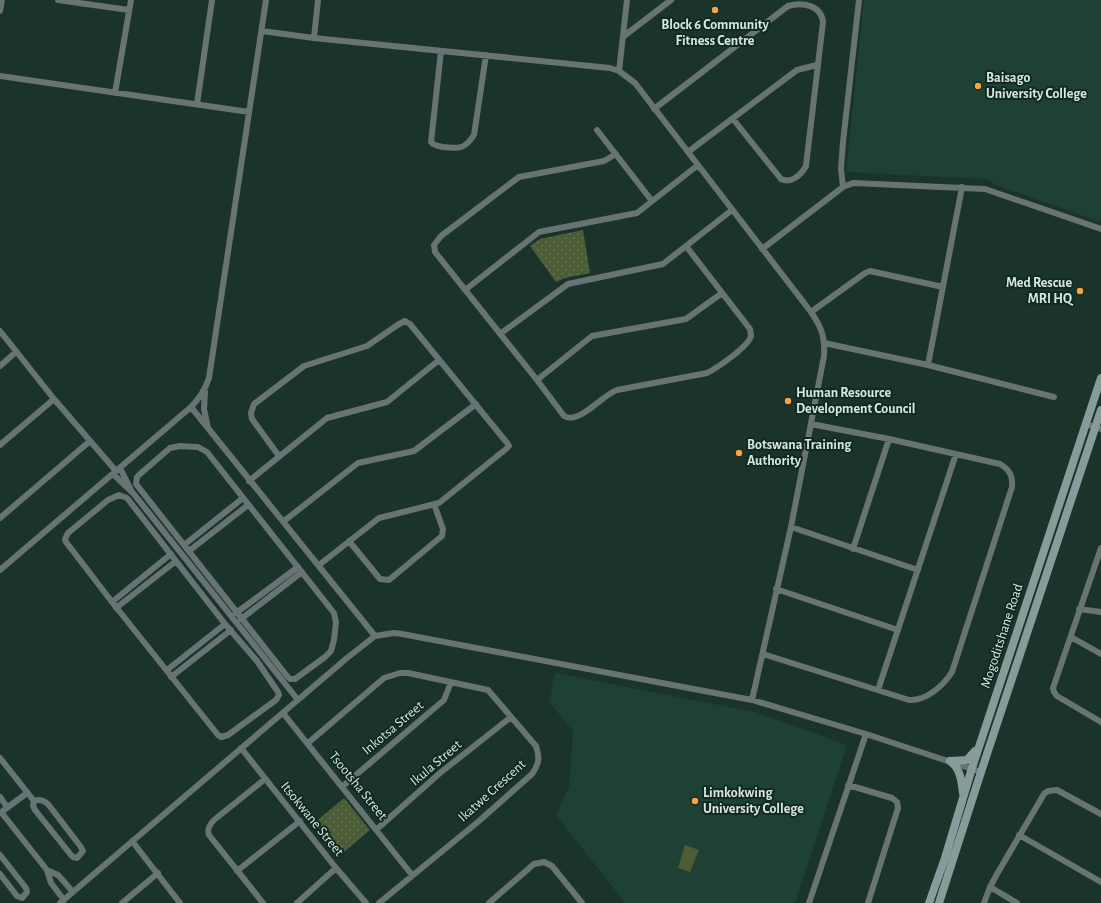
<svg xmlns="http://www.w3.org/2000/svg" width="1101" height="903" font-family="'Alegreya Sans',sans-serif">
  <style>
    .built { fill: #1f4035 }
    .grass { fill: url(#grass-dots) }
    .garden { fill: #4c5c36 }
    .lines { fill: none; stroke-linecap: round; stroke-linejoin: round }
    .minor { stroke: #677473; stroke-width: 6 }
    .secondary { stroke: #879c9a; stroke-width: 8 }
    .poi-dot { fill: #f6a248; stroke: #112a21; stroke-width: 1.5 }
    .labels { text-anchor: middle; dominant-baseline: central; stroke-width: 4; stroke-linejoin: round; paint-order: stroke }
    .poi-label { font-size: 14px; font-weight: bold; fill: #d8e6e0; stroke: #112a21; text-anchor: start }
    .street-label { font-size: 14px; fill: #d8e6e0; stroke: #112a21 }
  </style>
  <defs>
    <pattern id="grass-dots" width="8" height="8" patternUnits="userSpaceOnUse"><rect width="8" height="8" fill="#4c5c36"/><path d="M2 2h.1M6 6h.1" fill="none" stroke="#657353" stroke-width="1.8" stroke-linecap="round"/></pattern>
  </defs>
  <rect width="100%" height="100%" fill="#1b342b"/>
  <path class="built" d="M 864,0 L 1101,0 L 1101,222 L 999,186 L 986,179 L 846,172 Z
    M 555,673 L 755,712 L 847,745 L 795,903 L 625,903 L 556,815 L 569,787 L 573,731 L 549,702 Z"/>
  <path class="grass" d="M 583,230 L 590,273 L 565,278 L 556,282 L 530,246 L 540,239 Z
    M 344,798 L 370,830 L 338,857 L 312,825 Z"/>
  <path class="garden" d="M 685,845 L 699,850 L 690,872 L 678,868 Z"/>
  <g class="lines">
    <path class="minor" d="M 58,0 L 129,10
      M 0,11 L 2,0
      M 262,31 L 314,38 L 610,68 L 619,71 L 635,83 L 811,312 C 822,328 825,337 824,356 L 791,527 L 752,700
      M 624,36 L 671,0
      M 314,38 L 318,0
      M 441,51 L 431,142 C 434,146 438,146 443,147 C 459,149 465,149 474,135 L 486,55
      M 619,71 L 627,0
      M 0,76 L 249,112
      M 115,93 L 131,0
      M 197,104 L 212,0
      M 654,109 L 788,6 C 803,2 821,5 823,22 L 806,166 C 801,175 791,184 781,179 L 733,119
      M 597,130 L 652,201
      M 688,152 L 797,70 L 817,65
      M 616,154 L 604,161 L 519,177 L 441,236 L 434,245 L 435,252 L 537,380 L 564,416 C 579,425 602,395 617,390 L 707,373 C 717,368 748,347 751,336 C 751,334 750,332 750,329 L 686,246
      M 843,187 L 841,169 L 843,142 L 859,0
      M 762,249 L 843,187 L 853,183 L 985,189 L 1101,229
      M 465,290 L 539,232 L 637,213 L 698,165
      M 811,312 L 865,273 L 870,271 L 943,287
      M 0,331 L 54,399 L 116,471
      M 500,334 L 568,284 L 663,264 L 732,210
      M 824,343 L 928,365 L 1054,397
      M 928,365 L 962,187
      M 0,366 L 16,352
      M 537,380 L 592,336 L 686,319 L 722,293
      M 205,392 L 204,409 L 208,428
      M 191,407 L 375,636
      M 1086,424 L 1101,429
      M 0,445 L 54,399
      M 180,446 L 198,447 L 207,452 L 334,613 L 336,622 L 334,640 L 331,651 L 325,657 L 295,679 L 290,679 L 287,676 L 136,484 L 137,477 L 140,474 L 170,448 Z
      M 279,456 L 252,419 L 251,413 L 254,404 L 304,366 L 367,346 L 399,324 L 405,321 L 410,324 L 508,444 L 509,446 L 506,449 L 439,503 L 379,518 L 319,565
      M 120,468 L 131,490
      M 113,474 L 133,493 L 298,700
      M 249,481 L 327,418 L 387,402 L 439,360
      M 119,495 L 127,498 L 225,624 L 257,661 L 278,692 L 279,695 L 276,700 L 228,735 L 221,737 L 218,735 L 112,602 L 66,542 L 65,539 L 68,533 L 108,500 Z
      M 0,518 L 90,441
      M 284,521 L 358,463 L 414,451 L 476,404
      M 791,527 L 918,570
      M 349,541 L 380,579 L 389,580 L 442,536 L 443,529 L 434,504
      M 184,545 L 243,498
      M 1101,548 L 1053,688 L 1054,692 L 1057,696 L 1101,722
      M 853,549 L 889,439
      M 189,551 L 248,505
      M 0,570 L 191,407 C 200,398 205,390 209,378 L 266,0
      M 776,589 L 898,630
      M 112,602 L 171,554
      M 116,608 L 176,561
      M 1079,609 L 1101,612
      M 236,613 L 298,567
      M 241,619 L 302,572
      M 1071,637 L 1101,654
      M 763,654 L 909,700 C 926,701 943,686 952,672 L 1012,487 C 1013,476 1010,470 1000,464 L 889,439 L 811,424
      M 167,670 L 225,624
      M 171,677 L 231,630
      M 878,690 L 956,454
      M 283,713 L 412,875
      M 308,743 L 384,678 L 400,673 L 408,673 L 488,690 L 536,746 C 540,758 539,764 532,774 L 479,821 L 379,903
      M 241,748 L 336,868 L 366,903
      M 0,758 L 34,801 L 33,806 L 35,810 L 71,855 L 73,857 L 77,858 L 83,851 L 81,847 L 48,804 C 43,800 40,799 34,801
      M 848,785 L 892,798 L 897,802 L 898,808 L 868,903
      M 343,786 L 444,700 L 451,682
      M 0,797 L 7,807
      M 1,812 L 47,870 L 51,883 L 64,900
      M 0,813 L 27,793
      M 377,829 L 440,773 L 511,717
      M 1019,835 L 1101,882
      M 132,841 L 180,903
      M 0,855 L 26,888 L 27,892 L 22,898 L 17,896 L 0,874
      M 47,870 L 58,875 L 73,892
      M 237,871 L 300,821
      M 990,887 L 1017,903
      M 60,903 L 347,658 L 375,636 L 394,633 L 402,634 L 752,700 L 866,734 L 981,772
      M 122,903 L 158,873
      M 263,903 L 209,835 C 207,829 209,825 214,820 L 265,779
      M 297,903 L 336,868
      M 489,903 L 534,864 L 544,862 L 552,866 L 582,903
      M 809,903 L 866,734
      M 984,903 L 990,887 L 997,874 L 1044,794 L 1048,791 L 1057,790 L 1101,814"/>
    <path class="secondary" d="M 950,761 C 961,769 961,780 963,793
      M 950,761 L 967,760 L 975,751
      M 929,903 L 945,858 L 972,768 L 1101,378
      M 939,903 L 981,772 L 1101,410"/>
  </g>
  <g class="poi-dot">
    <circle cx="715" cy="10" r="4"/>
    <circle cx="978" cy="86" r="4"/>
    <circle cx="1080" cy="291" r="4"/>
    <circle cx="788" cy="401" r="4"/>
    <circle cx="739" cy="453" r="4"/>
    <circle cx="695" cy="801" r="4"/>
  </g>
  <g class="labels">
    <g class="poi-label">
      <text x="715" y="25" text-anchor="middle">Block 6 Community<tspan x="715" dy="16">Fitness Centre</tspan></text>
      <text x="986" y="78">Baisago<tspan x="986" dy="16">University College</tspan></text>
      <text x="1072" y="283" text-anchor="end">Med Rescue<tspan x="1072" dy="16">MRI HQ</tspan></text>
      <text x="796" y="393">Human Resource<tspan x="796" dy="16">Development Council</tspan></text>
      <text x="747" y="445">Botswana Training<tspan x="747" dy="16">Authority</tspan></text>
      <text x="703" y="793">Limkokwing<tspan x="703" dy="16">University College</tspan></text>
    </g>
    <g class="street-label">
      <text transform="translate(1002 636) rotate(-72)">Mogoditshane Road</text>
      <text transform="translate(393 728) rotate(-40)">Inkotsa Street</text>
      <text transform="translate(436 763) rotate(-40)">Ikula Street</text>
      <text transform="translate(358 786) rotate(51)">Tsootsha Street</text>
      <text transform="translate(492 791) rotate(-42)">Ikatwe Crescent</text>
      <text transform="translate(312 819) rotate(51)">Itsokwane Street</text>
    </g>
  </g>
</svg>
